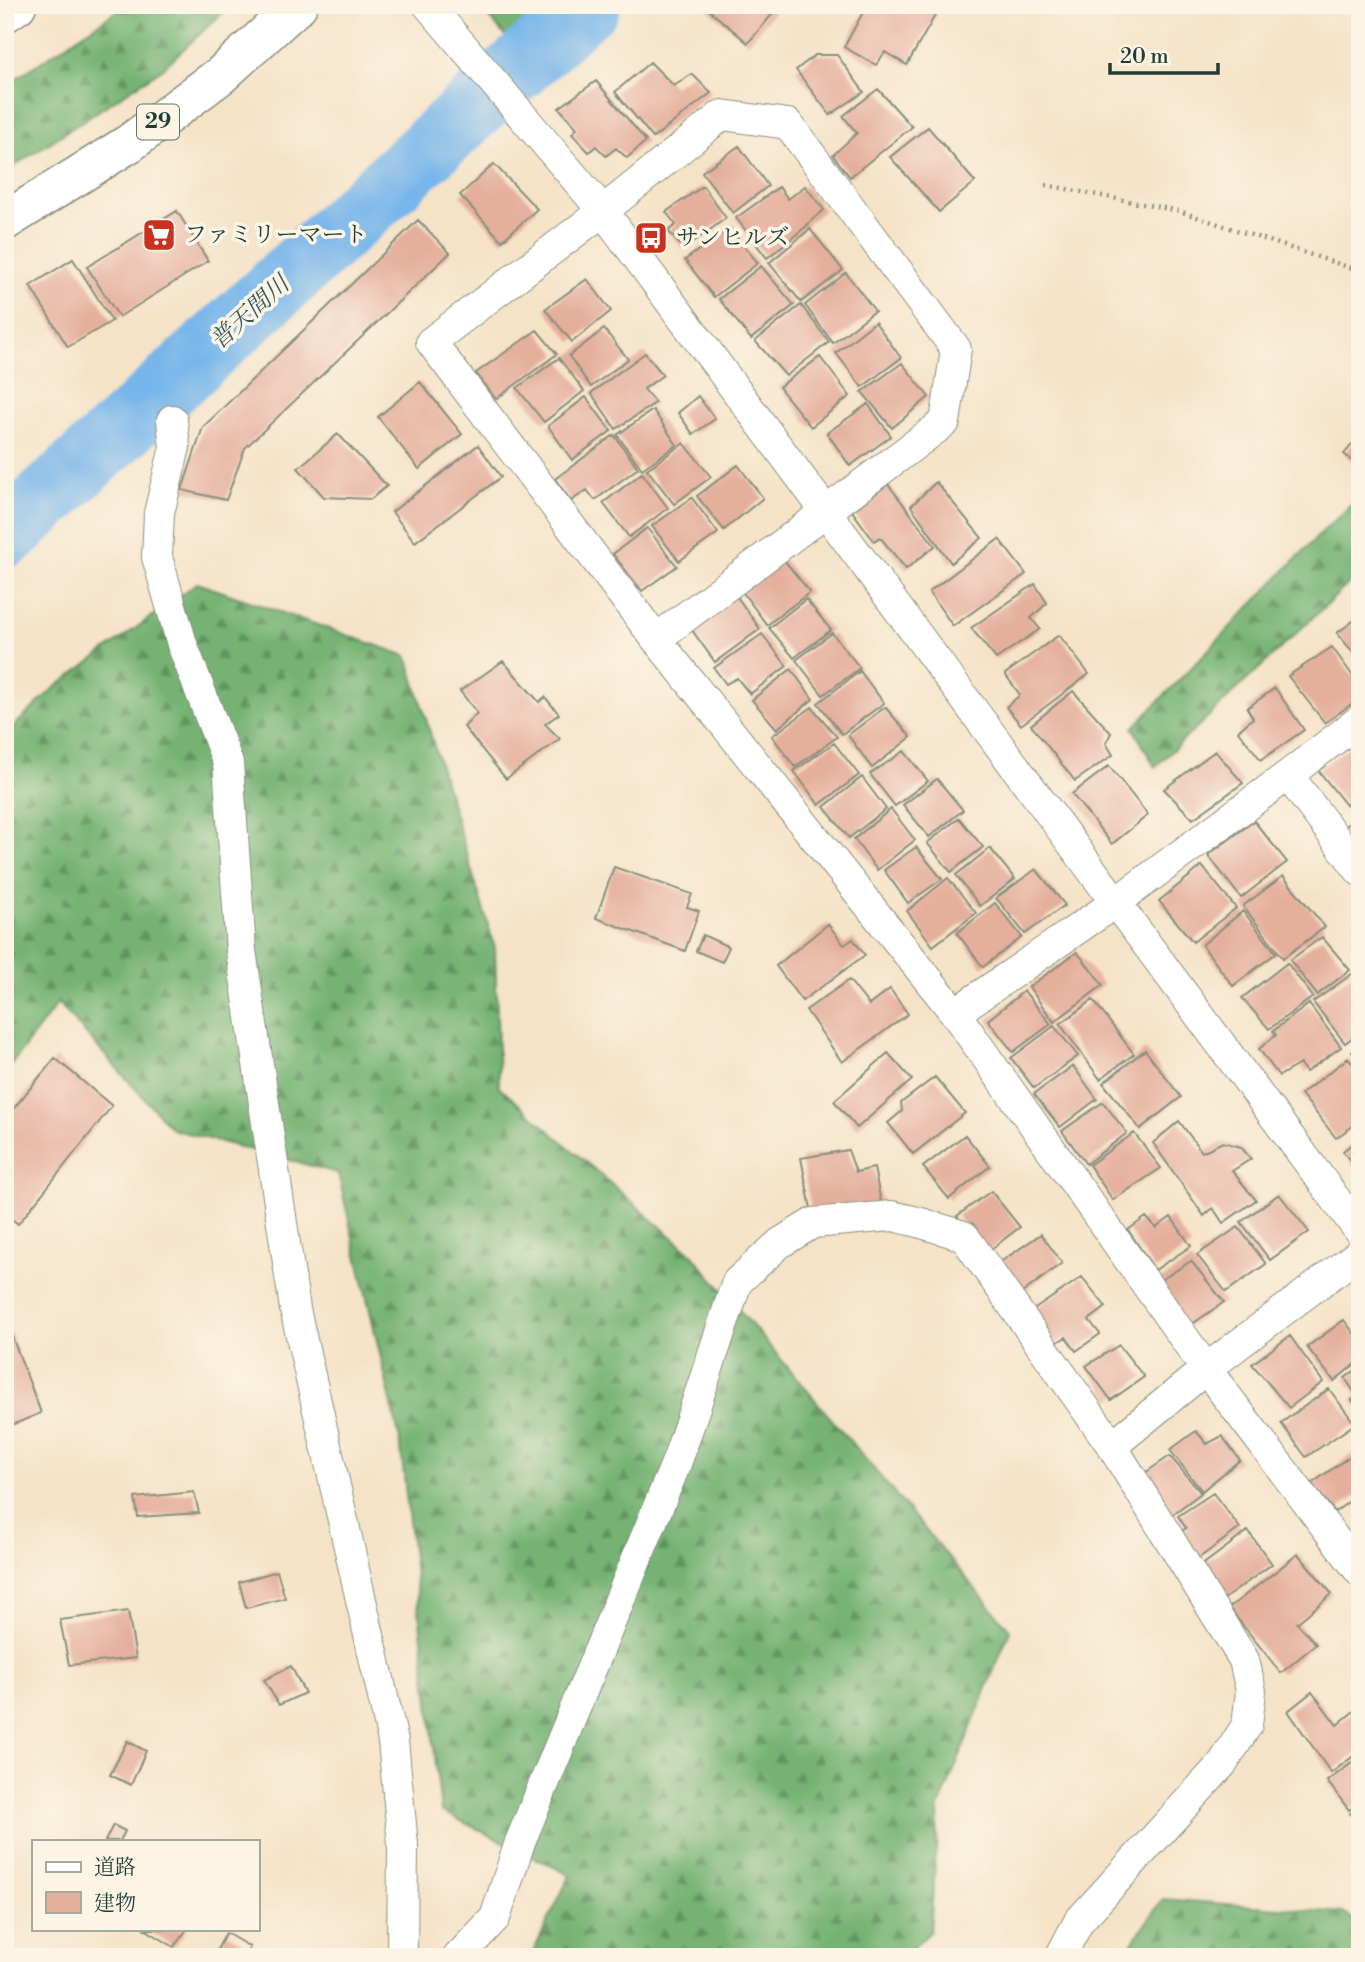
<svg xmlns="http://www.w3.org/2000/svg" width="1365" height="1962" font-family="'Libre Bodoni','Noto Serif JP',serif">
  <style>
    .forest { fill: url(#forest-firs); stroke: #4a7854; stroke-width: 2 }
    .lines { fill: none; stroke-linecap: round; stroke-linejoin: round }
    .river { stroke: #77b5ea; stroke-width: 65 }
    .building { fill: #e5af9d }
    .minor-casing { stroke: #8a907e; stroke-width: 32 }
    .primary-casing { stroke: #8a907e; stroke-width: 41 }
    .motorway-casing { stroke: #8a907e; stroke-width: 41 }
    .path { stroke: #8a907e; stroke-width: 4.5; stroke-dasharray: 2 5; stroke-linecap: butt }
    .minor { stroke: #fff; stroke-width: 30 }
    .primary { stroke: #fff; stroke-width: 38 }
    .motorway { stroke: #fff; stroke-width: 38 }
    .labels { text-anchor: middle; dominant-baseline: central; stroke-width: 7; stroke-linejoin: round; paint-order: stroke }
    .shield { fill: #fcf5e5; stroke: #617469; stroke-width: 2 }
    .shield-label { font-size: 21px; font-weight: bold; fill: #1f3d34 }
    .poi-label { font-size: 23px; fill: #1f3d34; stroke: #fcf5e5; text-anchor: start }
    .water-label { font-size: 24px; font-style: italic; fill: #355b62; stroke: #fcf5e5 }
  </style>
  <defs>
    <pattern id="forest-firs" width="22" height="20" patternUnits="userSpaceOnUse" patternTransform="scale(1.75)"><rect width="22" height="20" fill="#74b273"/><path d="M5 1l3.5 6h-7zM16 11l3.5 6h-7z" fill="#5f925f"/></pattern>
  </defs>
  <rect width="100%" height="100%" fill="#fcf5e5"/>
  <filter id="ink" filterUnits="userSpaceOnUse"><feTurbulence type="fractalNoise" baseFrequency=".0143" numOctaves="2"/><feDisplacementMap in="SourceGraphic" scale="14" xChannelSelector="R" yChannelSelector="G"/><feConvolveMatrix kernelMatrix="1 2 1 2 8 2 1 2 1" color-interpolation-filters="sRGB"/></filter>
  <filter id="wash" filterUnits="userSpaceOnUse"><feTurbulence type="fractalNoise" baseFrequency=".00686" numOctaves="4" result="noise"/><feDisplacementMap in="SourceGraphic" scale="28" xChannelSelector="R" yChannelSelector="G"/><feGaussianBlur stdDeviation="1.57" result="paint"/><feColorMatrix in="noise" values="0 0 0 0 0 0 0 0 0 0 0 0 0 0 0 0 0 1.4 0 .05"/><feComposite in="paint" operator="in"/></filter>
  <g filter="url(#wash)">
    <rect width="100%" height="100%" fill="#f5e3c8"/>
    <path class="forest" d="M 126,5 L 231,5 L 162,69 L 5,172 L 5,86 Z
      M 478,5 L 563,5 L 516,48 Z
      M 1360,497 L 1360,573 L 1155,767 L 1133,728 L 1323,531 Z
      M 197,583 L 407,656 L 495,948 L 499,1087 L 691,1253 L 1010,1630 L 939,1808 L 930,1932 L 903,1957 L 531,1957 L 570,1875 L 441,1811 L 400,1440 L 338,1173 L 172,1129 L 58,1003 L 5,1073 L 5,735 L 52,690 Z
      M 1163,1899 L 1343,1913 L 1360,1923 L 1360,1957 L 1122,1957 Z"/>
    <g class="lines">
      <path class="river" d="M 5,536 L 400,175 L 588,5"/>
    </g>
    <g id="blocks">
      <path class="building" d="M 703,5 L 780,5 L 748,43 Z
        M 867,5 L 941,5 L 907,65 L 885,52 L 876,65 L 844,47 Z
        M 815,55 L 837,55 L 864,92 L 830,115 L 796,70 Z
        M 650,62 L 674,86 L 692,74 L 711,93 L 653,138 L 615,92 Z
        M 596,81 L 646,141 L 627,158 L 616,148 L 606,156 L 596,146 L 589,152 L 572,134 L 577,128 L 559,108 Z
        M 878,89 L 912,127 L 850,177 L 833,155 L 857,133 L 843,116 Z
        M 928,127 L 975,182 L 939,212 L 890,157 Z
        M 739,146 L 768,186 L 733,213 L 702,172 Z
        M 494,164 L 537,209 L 502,241 L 460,195 Z
        M 703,186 L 726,218 L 684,249 L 668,231 L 676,225 L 666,212 Z
        M 805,186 L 824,210 L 807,224 L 808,225 L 767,258 L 736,218 L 779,187 L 788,199 Z
        M 177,211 L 208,261 L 119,317 L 87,267 Z
        M 418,220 L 450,253 L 245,448 L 226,500 L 182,490 L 203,427 Z
        M 729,228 L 758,263 L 714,297 L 685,260 Z
        M 810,229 L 843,270 L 801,302 L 769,263 Z
        M 73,259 L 112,321 L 68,347 L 30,286 Z
        M 761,266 L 794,305 L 751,339 L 719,299 Z
        M 846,273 L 875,311 L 833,343 L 805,305 Z
        M 587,279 L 611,311 L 572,342 L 545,309 Z
        M 801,305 L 829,342 L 786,376 L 755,341 Z
        M 875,322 L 901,358 L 862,387 L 836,353 Z
        M 604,329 L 628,359 L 591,387 L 569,356 Z
        M 537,330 L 557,354 L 496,399 L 476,373 Z
        M 645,353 L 663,375 L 644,389 L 655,403 L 616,429 L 591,393 Z
        M 820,357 L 850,396 L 811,427 L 779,387 Z
        M 559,358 L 584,391 L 544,422 L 517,388 Z
        M 902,363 L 929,397 L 892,428 L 862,392 Z
        M 420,382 L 462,434 L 419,469 L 378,417 Z
        M 698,396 L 715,419 L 693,434 L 678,413 Z
        M 586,397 L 611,431 L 572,460 L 548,426 Z
        M 868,404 L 891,436 L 850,466 L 827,433 Z
        M 653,410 L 677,445 L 642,469 L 617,435 Z
        M 338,434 L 387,486 L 371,499 L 324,497 L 298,468 Z
        M 614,435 L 638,468 L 595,500 L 587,490 L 571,501 L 555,479 Z
        M 1360,435 L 1360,467 L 1344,454 Z
        M 684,443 L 711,477 L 674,504 L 647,469 Z
        M 478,445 L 501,477 L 415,542 L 392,512 Z
        M 738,465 L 763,498 L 724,530 L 697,496 Z
        M 642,473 L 668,508 L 629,537 L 603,503 Z
        M 936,482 L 982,538 L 951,563 L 911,506 Z
        M 888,484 L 935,546 L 906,569 L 880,537 L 874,541 L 852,511 Z
        M 692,498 L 718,533 L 679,561 L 652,526 Z
        M 647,528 L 677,566 L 642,591 L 613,554 Z
        M 999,539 L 1026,574 L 953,626 L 929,592 Z
        M 784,560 L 810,592 L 767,625 L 741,590 Z
        M 1035,584 L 1047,603 L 1031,618 L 1040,629 L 996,659 L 971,628 Z
        M 735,594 L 760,629 L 715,662 L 689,626 Z
        M 806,599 L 831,630 L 794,658 L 769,628 Z
        M 1360,616 L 1360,661 L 1337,633 Z
        M 832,633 L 860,668 L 823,695 L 796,660 Z
        M 762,634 L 787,666 L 750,694 L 737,678 L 726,684 L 714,668 Z
        M 1059,635 L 1089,674 L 1021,725 L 1006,707 L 1020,695 L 1005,674 Z
        M 1332,647 L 1360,686 L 1360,698 L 1325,723 L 1288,676 Z
        M 503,661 L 539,702 L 545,697 L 559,714 L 545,724 L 560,739 L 506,779 L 464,727 L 477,713 L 460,691 Z
        M 791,669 L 813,699 L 777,729 L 752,700 Z
        M 860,671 L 884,703 L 842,734 L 818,703 Z
        M 1275,688 L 1304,730 L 1261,760 L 1238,731 L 1253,718 L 1247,708 Z
        M 1073,691 L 1111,733 L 1106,743 L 1113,755 L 1075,781 L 1031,725 Z
        M 812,707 L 837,737 L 795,767 L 772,736 Z
        M 885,707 L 911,737 L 872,768 L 848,735 Z
        M 834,743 L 859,775 L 819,805 L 794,771 Z
        M 1352,745 L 1360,755 L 1360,794 L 1346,805 L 1318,770 Z
        M 904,751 L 928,781 L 895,806 L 870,774 Z
        M 1215,751 L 1243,783 L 1193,819 L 1164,789 Z
        M 1109,766 L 1148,815 L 1112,844 L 1072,794 Z
        M 862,777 L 886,809 L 849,838 L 824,807 Z
        M 937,779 L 963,810 L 929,837 L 903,805 Z
        M 891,809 L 915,840 L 877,870 L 854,839 Z
        M 1360,815 L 1360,855 L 1336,833 Z
        M 959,818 L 983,847 L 951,872 L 927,843 Z
        M 1254,821 L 1287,862 L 1241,898 L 1208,855 Z
        M 916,847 L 942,879 L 908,903 L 884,870 Z
        M 990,848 L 1015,879 L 980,906 L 956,875 Z
        M 1202,866 L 1236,908 L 1193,942 L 1159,901 Z
        M 614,867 L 692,894 L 687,907 L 699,911 L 685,951 L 596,918 Z
        M 1036,869 L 1065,905 L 1025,934 L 996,898 Z
        M 1283,876 L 1325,927 L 1283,958 L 1243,906 Z
        M 948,878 L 976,913 L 933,946 L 907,911 Z
        M 995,903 L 1022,937 L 983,967 L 957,933 Z
        M 1243,911 L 1276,953 L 1233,986 L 1202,945 Z
        M 828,924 L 844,945 L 853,939 L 865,955 L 802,1001 L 776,966 Z
        M 703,935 L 729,947 L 722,962 L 696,951 Z
        M 1322,937 L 1350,970 L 1317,995 L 1290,960 Z
        M 1077,952 L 1103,985 L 1054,1022 L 1029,987 Z
        M 1287,963 L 1313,997 L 1269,1029 L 1242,998 Z
        M 1356,971 L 1360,976 L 1360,1032 L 1345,1043 L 1313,1002 Z
        M 849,980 L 869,1005 L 890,989 L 908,1014 L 842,1062 L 806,1010 Z
        M 1024,991 L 1051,1024 L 1013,1052 L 988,1020 Z
        M 1093,1000 L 1134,1054 L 1100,1079 L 1060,1024 Z
        M 1309,1004 L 1341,1047 L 1306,1072 L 1300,1064 L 1279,1076 L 1259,1049 L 1276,1035 L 1273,1031 Z
        M 1054,1026 L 1078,1056 L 1034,1088 L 1011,1058 Z
        M 1360,1047 L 1360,1062 L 1352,1052 Z
        M 1145,1050 L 1181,1097 L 1140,1129 L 1103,1083 Z
        M 888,1053 L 912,1080 L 857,1128 L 834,1101 Z
        M 55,1058 L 112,1106 L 18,1224 L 5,1213 L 5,1119 Z
        M 1348,1058 L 1360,1073 L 1360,1121 L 1336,1138 L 1301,1094 Z
        M 1073,1066 L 1097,1099 L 1060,1127 L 1034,1094 Z
        M 935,1077 L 965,1113 L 913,1154 L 888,1123 L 902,1111 L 901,1103 Z
        M 1103,1102 L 1127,1133 L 1086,1164 L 1062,1131 Z
        M 1179,1121 L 1202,1152 L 1223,1142 L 1241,1147 L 1251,1159 L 1232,1171 L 1256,1200 L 1223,1223 L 1213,1208 L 1204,1216 L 1153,1143 Z
        M 1134,1133 L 1161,1168 L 1113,1200 L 1089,1165 Z
        M 965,1135 L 990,1166 L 949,1199 L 923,1167 Z
        M 1360,1138 L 1360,1175 L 1343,1151 Z
        M 848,1150 L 856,1172 L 874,1168 L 881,1202 L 812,1214 L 801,1158 Z
        M 991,1191 L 1020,1227 L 986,1253 L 957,1216 Z
        M 1279,1194 L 1309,1232 L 1270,1260 L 1241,1222 Z
        M 1146,1217 L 1156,1228 L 1171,1217 L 1191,1246 L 1155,1270 L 1128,1230 Z
        M 1238,1227 L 1266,1264 L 1226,1292 L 1197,1255 Z
        M 1041,1234 L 1062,1263 L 1022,1293 L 999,1263 Z
        M 1191,1261 L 1224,1302 L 1185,1329 L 1153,1285 Z
        M 1082,1277 L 1106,1307 L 1089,1320 L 1100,1334 L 1076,1351 L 1066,1337 L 1051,1346 L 1029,1313 Z
        M 5,1318 L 41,1413 L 5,1428 Z
        M 1344,1320 L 1360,1341 L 1360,1360 L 1334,1381 L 1307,1347 Z
        M 1290,1336 L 1323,1382 L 1289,1408 L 1252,1364 Z
        M 1119,1345 L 1144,1377 L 1111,1400 L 1086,1366 Z
        M 1360,1367 L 1360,1410 L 1352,1400 L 1357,1396 L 1345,1378 Z
        M 1329,1389 L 1355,1424 L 1306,1457 L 1281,1423 Z
        M 1196,1431 L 1207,1444 L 1222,1436 L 1240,1460 L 1202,1491 L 1170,1450 Z
        M 1360,1449 L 1360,1493 L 1335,1512 L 1311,1484 Z
        M 1170,1456 L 1201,1493 L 1169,1517 L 1139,1477 Z
        M 194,1492 L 199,1513 L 138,1517 L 135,1498 Z
        M 1213,1493 L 1240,1528 L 1195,1561 L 1175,1536 L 1186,1528 L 1178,1516 Z
        M 1248,1531 L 1272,1564 L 1224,1599 L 1201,1566 Z
        M 1298,1554 L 1332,1594 L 1297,1623 L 1316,1644 L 1281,1673 L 1229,1608 Z
        M 277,1571 L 285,1598 L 246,1608 L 239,1582 Z
        M 128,1611 L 136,1658 L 69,1665 L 60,1620 Z
        M 291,1666 L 305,1693 L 279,1705 L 264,1680 Z
        M 1312,1692 L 1337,1725 L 1360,1706 L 1360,1751 L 1331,1773 L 1288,1711 Z
        M 127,1741 L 146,1751 L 131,1785 L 110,1775 Z
        M 1360,1757 L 1360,1803 L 1349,1810 L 1327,1781 Z
        M 1360,1807 L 1360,1827 L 1350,1814 Z
        M 113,1825 L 125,1831 L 120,1841 L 105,1841 Z
        M 145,1929 L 187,1929 L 174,1947 Z
        M 226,1933 L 250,1947 L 244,1957 L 213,1957 Z"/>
    </g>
  </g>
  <g filter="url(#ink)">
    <use href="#blocks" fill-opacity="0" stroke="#8a907e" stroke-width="2"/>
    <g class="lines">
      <defs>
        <path id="minor" d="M 428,5 L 603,211 L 1360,1232
          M 172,420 L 175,447 L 159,513 L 157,557 L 182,644 L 228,763 L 241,951 L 295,1309 L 393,1741 L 403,1845 L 402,1957
          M 656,639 L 945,422 L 956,349 L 788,124 L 722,115 L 603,211 L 431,342 L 656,639 L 955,1013 L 1206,1369 L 1360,1572
          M 1288,775 L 1360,871
          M 955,1013 L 1115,903 L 1288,775 L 1360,720
          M 1112,1446 L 1206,1369 L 1360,1253
          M 458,1957 L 495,1918 L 520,1842 L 677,1461 L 737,1282 L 780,1243 L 813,1223 L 892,1216 L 918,1222 L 964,1236 L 1112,1446 L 1244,1660 L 1251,1691 L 1247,1725 L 1223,1763 L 1079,1921 L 1060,1957"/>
        <path id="primary" d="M 5,221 L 130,143 L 221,75 L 298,5"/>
        <path id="motorway" d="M 5,13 L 17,5"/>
      </defs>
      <use href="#minor" class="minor-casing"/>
      <use href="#primary" class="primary-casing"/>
      <use href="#motorway" class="motorway-casing"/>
      <path class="path" d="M 1046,185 L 1179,211 L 1360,271"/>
      <use href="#minor" class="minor"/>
      <use href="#primary" class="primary"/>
      <use href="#motorway" class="motorway"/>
    </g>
  </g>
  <defs>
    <symbol id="supermarket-square" viewBox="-11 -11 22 22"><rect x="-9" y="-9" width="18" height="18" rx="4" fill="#c8321e" stroke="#fcf5e5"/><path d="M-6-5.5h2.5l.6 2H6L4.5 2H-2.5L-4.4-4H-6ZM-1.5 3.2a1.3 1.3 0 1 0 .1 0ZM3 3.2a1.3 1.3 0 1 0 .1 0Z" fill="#fff"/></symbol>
    <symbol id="bus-square" viewBox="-11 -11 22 22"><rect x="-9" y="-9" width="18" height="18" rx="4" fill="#c8321e" stroke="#fcf5e5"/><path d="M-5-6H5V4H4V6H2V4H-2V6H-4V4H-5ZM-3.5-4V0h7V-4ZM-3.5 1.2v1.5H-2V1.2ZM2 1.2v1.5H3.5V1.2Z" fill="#fff"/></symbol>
  </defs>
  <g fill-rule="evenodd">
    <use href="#supermarket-square" x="140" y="216" width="38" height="38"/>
    <use href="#bus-square" x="632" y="219" width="38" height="38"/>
  </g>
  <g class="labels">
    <rect class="shield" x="137" y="104.5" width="42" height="35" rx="5"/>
    <g class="shield-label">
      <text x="158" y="122">29</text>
    </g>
    <g class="poi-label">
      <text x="184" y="235">ファミリーマート</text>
      <text x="676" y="238">サンヒルズ</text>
    </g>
    <g class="water-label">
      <text transform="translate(250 313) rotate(-42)">普天間川</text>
    </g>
  </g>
  <rect width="1365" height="1962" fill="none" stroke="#fcf5e5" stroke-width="28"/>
  <rect x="32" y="1840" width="228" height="91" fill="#fcf5e5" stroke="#a4ab9e" stroke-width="2"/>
  <rect x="46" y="1862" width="35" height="10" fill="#ffffff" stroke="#a4ab9e" stroke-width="2"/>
  <text x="94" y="1874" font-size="21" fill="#1f3d34">道路</text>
  <rect x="46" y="1892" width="35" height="21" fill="#e5af9d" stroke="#a4ab9e" stroke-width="2"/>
  <text x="94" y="1910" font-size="21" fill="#1f3d34">建物</text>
  <path d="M1110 63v10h108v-10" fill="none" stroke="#1f3d34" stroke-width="3.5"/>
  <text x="1120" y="63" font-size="21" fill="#1f3d34" stroke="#fcf5e5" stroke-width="5" paint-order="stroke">20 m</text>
</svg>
